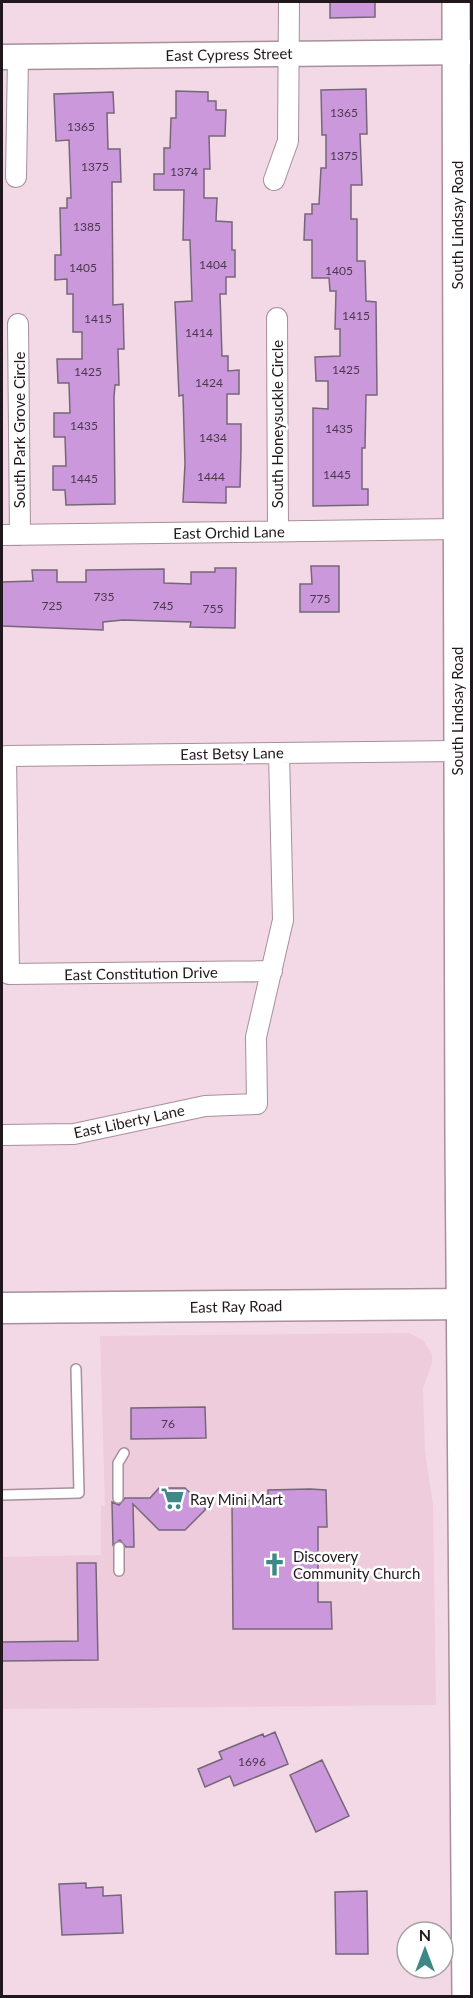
<svg xmlns="http://www.w3.org/2000/svg" width="473" height="1998" font-family="Lato,sans-serif">
  <style>
    .built { fill: #eeccdc }
    .building { fill: #ca98db; stroke: #756779; stroke-width: 1.5 }
    .lines { fill: none; stroke-linecap: round; stroke-linejoin: round }
    .service-casing { stroke: #a78f9b; stroke-width: 12 }
    .minor-casing { stroke: #a78f9b; stroke-width: 22 }
    .tertiary-casing { stroke: #a78f9b; stroke-width: 27 }
    .secondary-casing { stroke: #a78f9b; stroke-width: 30 }
    .primary-casing { stroke: #a78f9b; stroke-width: 33 }
    .service { stroke: #fff; stroke-width: 9 }
    .minor { stroke: #fff; stroke-width: 20 }
    .tertiary { stroke: #fff; stroke-width: 24 }
    .secondary { stroke: #fff; stroke-width: 27 }
    .primary { stroke: #fff; stroke-width: 30 }
    .labels { text-anchor: middle; dominant-baseline: central; stroke-width: 5; stroke-linejoin: round; paint-order: stroke }
    .number-label { font-size: 12px; fill: #4b384c }
    .street-label { font-size: 15px; fill: #21181d; stroke: #fff }
    .poi-label { font-size: 15px; fill: #21181d; stroke: #fff; text-anchor: start }
  </style>
  <rect width="100%" height="100%" fill="#f3d9e5"/>
  <path class="built" d="M 409,1333 L 423,1340 L 432,1354 L 432,1363 L 423,1388 L 425,1451 L 433,1505 L 436,1705 L 2,1709 L 2,1557 L 101,1555 L 101,1506 L 105,1506 L 100,1336 Z"/>
  <path class="building" d="M 330,2 L 375,2 L 375,17 L 330,18 Z
    M 366,89 L 367,134 L 360,134 L 362,185 L 351,185 L 351,219 L 357,219 L 357,261 L 365,261 L 366,301 L 376,302 L 377,395 L 366,395 L 365,448 L 362,448 L 362,489 L 368,489 L 368,505 L 313,506 L 313,408 L 328,409 L 328,381 L 316,381 L 315,357 L 340,356 L 340,329 L 335,329 L 336,291 L 330,291 L 329,278 L 312,278 L 312,240 L 304,240 L 305,214 L 312,214 L 312,204 L 319,204 L 321,168 L 326,168 L 326,135 L 322,135 L 321,90 Z
    M 176,91 L 208,92 L 208,101 L 216,101 L 216,110 L 226,110 L 225,136 L 209,136 L 210,169 L 204,169 L 204,198 L 217,198 L 216,221 L 232,222 L 232,250 L 235,250 L 235,277 L 226,277 L 226,294 L 220,294 L 222,356 L 228,356 L 228,371 L 239,370 L 239,394 L 227,394 L 227,424 L 241,424 L 241,450 L 240,487 L 226,487 L 226,503 L 183,502 L 185,464 L 183,395 L 179,396 L 175,302 L 192,301 L 190,240 L 183,240 L 184,190 L 154,190 L 154,174 L 164,174 L 164,148 L 170,148 L 171,118 L 176,118 Z
    M 113,92 L 114,113 L 107,113 L 108,149 L 120,149 L 121,182 L 112,182 L 113,305 L 123,304 L 124,349 L 118,349 L 119,385 L 115,385 L 114,397 L 115,504 L 66,505 L 65,490 L 53,490 L 53,466 L 66,466 L 65,437 L 54,437 L 54,413 L 70,413 L 69,383 L 58,383 L 57,359 L 82,359 L 82,332 L 73,332 L 73,294 L 67,294 L 67,279 L 55,280 L 55,255 L 61,255 L 60,208 L 67,208 L 67,198 L 71,198 L 69,140 L 56,141 L 54,94 Z
    M 311,566 L 339,566 L 339,612 L 300,612 L 300,584 L 312,584 Z
    M 215,568 L 236,568 L 235,628 L 190,627 L 191,622 L 123,620 L 103,622 L 103,630 L 2,626 L 2,582 L 33,581 L 32,570 L 57,570 L 57,582 L 86,582 L 86,570 L 164,569 L 164,583 L 191,584 L 191,572 L 215,572 Z
    M 205,1407 L 206,1438 L 131,1439 L 131,1408 Z
    M 159,1488 L 185,1488 L 206,1509 L 185,1530 L 159,1530 L 133,1504 L 134,1547 L 126,1547 L 120,1540 L 113,1545 L 112,1502 L 119,1505 L 125,1498 L 150,1498 Z
    M 310,1489 L 326,1490 L 327,1527 L 318,1527 L 318,1602 L 331,1602 L 332,1629 L 233,1629 L 232,1501 L 268,1500 L 268,1490 Z
    M 77,1563 L 96,1563 L 98,1660 L 2,1661 L 2,1642 L 78,1641 Z
    M 275,1732 L 288,1764 L 234,1786 L 230,1776 L 205,1787 L 198,1769 L 222,1759 L 219,1752 L 263,1734 L 264,1737 Z
    M 322,1760 L 349,1816 L 316,1832 L 290,1775 Z
    M 86,1883 L 86,1888 L 103,1887 L 103,1896 L 121,1895 L 123,1933 L 62,1935 L 59,1884 Z
    M 367,1891 L 368,1954 L 336,1954 L 335,1892 Z"/>
  <g class="lines">
    <defs>
      <path id="service" d="M 2,1495 L 79,1493 L 76,1369
        M 118,1498 L 118,1463 L 124,1453
        M 119,1571 L 119,1547"/>
      <path id="minor" d="M 16,177 L 18,57
        M 274,180 L 288,141 L 289,2
        M 277,318 L 278,531
        M 18,324 L 20,535
        M 2,535 L 457,529
        M 272,971 L 9,974 L 6,756 L 458,751
        M 2,1135 L 74,1134 L 205,1106 L 257,1104 L 256,1037 L 283,920 L 279,753"/>
      <path id="tertiary" d="M 2,57 L 472,52"/>
      <path id="secondary" d="M 456,2 L 459,1142 L 466,1996"/>
      <path id="primary" d="M 2,1308 L 472,1304"/>
    </defs>
    <use href="#service" class="service-casing"/>
    <use href="#minor" class="minor-casing"/>
    <use href="#tertiary" class="tertiary-casing"/>
    <use href="#secondary" class="secondary-casing"/>
    <use href="#primary" class="primary-casing"/>
    <use href="#service" class="service"/>
    <use href="#minor" class="minor"/>
    <use href="#tertiary" class="tertiary"/>
    <use href="#secondary" class="secondary"/>
    <use href="#primary" class="primary"/>
  </g>
  <defs>
    <symbol id="supermarket-bare" viewBox="-9 -9 18 18"><path d="M-6-5.5h2.5l.6 2H6L4.5 2H-2.5L-4.4-4H-6ZM-1.5 3.2a1.3 1.3 0 1 0 .1 0ZM3 3.2a1.3 1.3 0 1 0 .1 0Z" fill="#3f8888" stroke="#fff" stroke-width="2.5" paint-order="stroke"/></symbol>
    <symbol id="church-bare" viewBox="-9 -9 18 18"><path d="M-1.2-6h2.4v3.5h3.3v2.4h-3.3V6h-2.4V-.1h-3.3v-2.4h3.3Z" fill="#3f8888" stroke="#fff" stroke-width="2.5" paint-order="stroke"/></symbol>
  </defs>
  <g fill-rule="evenodd">
    <use href="#supermarket-bare" x="156" y="1482" width="33" height="33"/>
    <use href="#church-bare" x="258" y="1548" width="33" height="33"/>
  </g>
  <g class="labels">
    <g class="number-label">
      <text x="344" y="112">1365</text>
      <text x="81" y="126">1365</text>
      <text x="344" y="155">1375</text>
      <text x="95" y="166">1375</text>
      <text x="184" y="171">1374</text>
      <text x="87" y="226">1385</text>
      <text x="213" y="264">1404</text>
      <text x="83" y="267">1405</text>
      <text x="339" y="270">1405</text>
      <text x="356" y="315">1415</text>
      <text x="98" y="318">1415</text>
      <text x="199" y="332">1414</text>
      <text x="346" y="369">1425</text>
      <text x="88" y="371">1425</text>
      <text x="209" y="382">1424</text>
      <text x="84" y="425">1435</text>
      <text x="339" y="428">1435</text>
      <text x="213" y="437">1434</text>
      <text x="337" y="474">1445</text>
      <text x="211" y="476">1444</text>
      <text x="84" y="478">1445</text>
      <text x="104" y="596">735</text>
      <text x="320" y="598">775</text>
      <text x="52" y="605">725</text>
      <text x="163" y="605">745</text>
      <text x="213" y="608">755</text>
      <text x="168" y="1423">76</text>
      <text x="252" y="1761">1696</text>
    </g>
    <g class="street-label">
      <text transform="translate(229 54) rotate(-1)">East Cypress Street</text>
      <text transform="translate(457 225) rotate(-90)">South Lindsay Road</text>
      <text transform="translate(277 424) rotate(-90)">South Honeysuckle Circle</text>
      <text transform="translate(19 430) rotate(-90)">South Park Grove Circle</text>
      <text transform="translate(229 532) rotate(-1)">East Orchid Lane</text>
      <text transform="translate(457 711) rotate(-90)">South Lindsay Road</text>
      <text transform="translate(232 753) rotate(-1)">East Betsy Lane</text>
      <text transform="translate(141 973) rotate(-1)">East Constitution Drive</text>
      <text transform="translate(129 1121) rotate(-12)">East Liberty Lane</text>
      <text transform="translate(236 1306) rotate(-1)">East Ray Road</text>
    </g>
    <g class="poi-label">
      <text x="190" y="1499">Ray Mini Mart</text>
      <text x="293" y="1556">Discovery<tspan x="293" dy="17">Community Church</tspan></text>
    </g>
  </g>
  <rect width="473" height="1998" fill="none" stroke="#21181d" stroke-width="6"/>
  <g transform="translate(425 1950)"><circle r="28" fill="#ffffff" stroke="#a6a3a5" stroke-width="1.5"/>
  <path d="M0-4.5L10 22L0 15L-10 22Z" fill="#3f8888"/>
  <text y="-9" font-size="16" font-weight="bold" text-anchor="middle" fill="#21181d">N</text>
  </g>
</svg>
